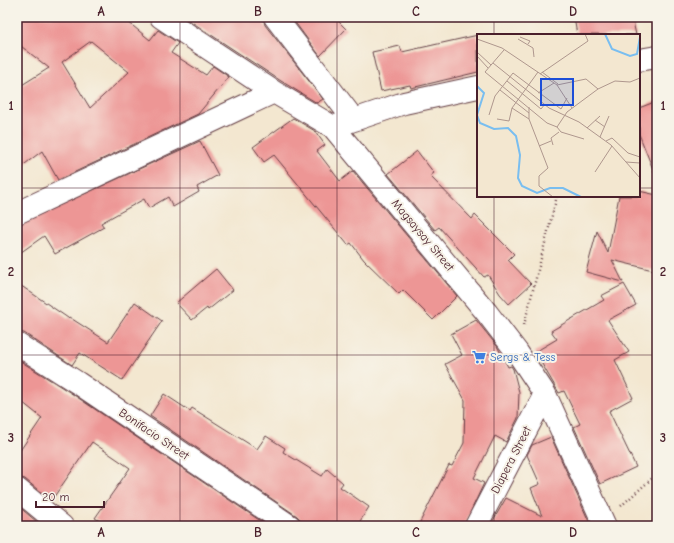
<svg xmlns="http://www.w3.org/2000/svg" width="674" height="543" font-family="'Comic Neue',sans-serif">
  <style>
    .building { fill: #ed9695; fill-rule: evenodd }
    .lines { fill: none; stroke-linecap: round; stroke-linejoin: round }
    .minor-casing { stroke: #633d44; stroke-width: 24 }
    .path { stroke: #633d44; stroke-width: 2.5; stroke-dasharray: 1 3; stroke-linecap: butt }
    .minor { stroke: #fff; stroke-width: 22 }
    .grid { fill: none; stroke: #4a1f2b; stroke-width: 1; stroke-opacity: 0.55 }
    .labels { text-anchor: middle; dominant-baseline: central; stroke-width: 4; stroke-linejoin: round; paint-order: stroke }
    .street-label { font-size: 12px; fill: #4a1f2b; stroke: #f7f3e8 }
    .shop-label { font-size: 12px; fill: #366cbe; stroke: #f7f3e8; text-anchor: start }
    .inset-river { fill: none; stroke: #79bef0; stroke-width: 2 }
    .inset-road { fill: none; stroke: #af978e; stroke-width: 1 }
    .view { fill: #1d4ed8; fill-opacity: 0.15; stroke: #1d4ed8; stroke-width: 2 }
    .inset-edge { fill: none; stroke: #4a1f2b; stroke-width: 2 }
    .neatline { fill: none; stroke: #4a1f2b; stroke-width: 1.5 }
    .grid-label { font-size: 13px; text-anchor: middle; font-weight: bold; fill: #4a1f2b }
  </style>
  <rect width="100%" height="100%" fill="#f7f3e8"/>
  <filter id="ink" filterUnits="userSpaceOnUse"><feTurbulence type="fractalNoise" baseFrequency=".025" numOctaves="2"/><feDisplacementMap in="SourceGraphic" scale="8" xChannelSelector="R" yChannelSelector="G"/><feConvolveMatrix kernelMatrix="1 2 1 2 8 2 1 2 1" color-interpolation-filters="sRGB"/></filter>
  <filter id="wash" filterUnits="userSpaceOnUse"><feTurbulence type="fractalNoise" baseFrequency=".012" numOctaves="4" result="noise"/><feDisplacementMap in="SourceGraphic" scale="16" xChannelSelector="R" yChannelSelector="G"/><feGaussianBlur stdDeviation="0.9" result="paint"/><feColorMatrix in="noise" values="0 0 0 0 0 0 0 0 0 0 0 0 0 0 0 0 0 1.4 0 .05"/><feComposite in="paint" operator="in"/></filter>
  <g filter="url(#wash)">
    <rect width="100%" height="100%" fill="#f3e7d0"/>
    <g id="blocks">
      <path class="building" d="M 17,17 L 122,17 L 150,40 L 158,30 L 178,43 L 171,53 L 206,75 L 213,66 L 229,77 L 198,114 L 58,180 L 42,151 L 17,170 L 17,88 L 49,68 L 17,43 ZM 91,41 L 129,72 L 90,108 L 62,62 Z
        M 184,17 L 263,17 L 265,25 L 323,99 L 317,103 L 281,81 Z
        M 291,17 L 334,17 L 346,29 L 320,56 Z
        M 574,17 L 632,17 L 636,35 L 577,35 Z
        M 478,35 L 478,72 L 411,88 L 410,85 L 381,91 L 372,52 L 400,46 L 402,52 Z
        M 657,101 L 657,177 L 656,177 L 639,134 L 639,108 Z
        M 293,118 L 315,131 L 325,145 L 317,151 L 340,181 L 353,171 L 457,296 L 433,320 L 403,290 L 399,294 L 364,260 L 351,243 L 348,245 L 274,155 L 264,162 L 253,147 Z
        M 200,141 L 218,175 L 197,187 L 199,192 L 173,207 L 168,197 L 149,208 L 144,199 L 101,223 L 104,227 L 55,254 L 44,236 L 17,255 L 17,225 Z
        M 417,151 L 434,173 L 430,176 L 472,219 L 475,215 L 514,254 L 508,260 L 531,284 L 509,304 L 500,294 L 488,275 L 484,277 L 439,227 L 435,230 L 388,174 Z
        M 639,191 L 657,195 L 657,271 L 612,260 L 623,282 L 586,272 L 597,231 L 608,253 L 619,196 L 639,196 Z
        M 216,269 L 233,290 L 208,310 L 207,308 L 192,320 L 176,303 Z
        M 17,283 L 68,318 L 69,317 L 108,342 L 135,302 L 162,321 L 122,380 L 80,353 L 72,365 L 24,333 L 17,332 Z
        M 624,284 L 636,305 L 608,320 L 629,352 L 615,360 L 633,398 L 609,411 L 636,467 L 600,484 L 574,427 L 580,424 L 564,391 L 559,393 L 535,352 L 557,339 L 551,331 L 604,300 L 601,296 Z
        M 476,320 L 497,346 L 508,367 L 511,366 L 513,369 L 519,392 L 518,418 L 506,442 L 495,436 L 474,478 L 484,483 L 464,526 L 418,526 L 449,465 L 452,466 L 464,443 L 465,400 L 445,364 L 462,355 L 451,334 Z
        M 17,359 L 71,393 L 268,526 L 108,526 L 95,518 L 130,468 L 92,442 L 51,501 L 25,479 L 17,477 L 17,455 L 42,418 L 17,398 Z
        M 164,394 L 190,411 L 192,408 L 257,449 L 266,436 L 285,448 L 283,452 L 322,476 L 327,469 L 343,483 L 340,487 L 369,507 L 357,526 L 302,526 L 301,520 L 297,516 L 150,416 Z
        M 551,437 L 591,526 L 490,526 L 506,498 L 542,516 L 531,488 L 540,484 L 527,455 L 532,445 Z
        M 17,505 L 37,522 L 34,526 L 17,526 Z"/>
    </g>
  </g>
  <g filter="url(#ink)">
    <use href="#blocks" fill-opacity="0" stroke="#633d44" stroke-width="1"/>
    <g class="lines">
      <defs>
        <path id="minor" d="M 161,17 L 274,92 L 333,127 L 487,313 L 517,352 L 545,394 L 605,526
          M 275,17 L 354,120
          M 639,60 L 657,57
          M 333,127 L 404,103 L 478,87
          M 17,213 L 274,92
          M 17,344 L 78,383 L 290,526
          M 17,489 L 62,526
          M 476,526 L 545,394"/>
      </defs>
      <use href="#minor" class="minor-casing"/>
      <path class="path" d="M 524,325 L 557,196
        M 621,506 L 657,474"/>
      <use href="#minor" class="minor"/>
    </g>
  </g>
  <path class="grid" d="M 180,17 L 180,526M 337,17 L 337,526M 494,17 L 494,35M 17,188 L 478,188M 639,188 L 657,188M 494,196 L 494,526M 17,355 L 657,355"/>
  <defs>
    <symbol id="supermarket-bare" viewBox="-9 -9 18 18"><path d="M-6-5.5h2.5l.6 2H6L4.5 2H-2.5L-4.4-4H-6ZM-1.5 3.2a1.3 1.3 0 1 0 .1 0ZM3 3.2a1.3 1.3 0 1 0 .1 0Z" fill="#3f7fe0" stroke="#f7f3e8" stroke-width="2.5" paint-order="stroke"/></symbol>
  </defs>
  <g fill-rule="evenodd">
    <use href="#supermarket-bare" x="469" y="347" width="20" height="20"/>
  </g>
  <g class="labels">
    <g class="street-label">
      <text transform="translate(423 235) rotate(50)">Magsaysay Street</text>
      <text transform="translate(154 434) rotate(34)">Bonifacio Street</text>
      <text transform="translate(511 460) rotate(-63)">Diapera Street</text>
    </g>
    <g class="shop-label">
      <text x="490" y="357">Sergs &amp; Tess</text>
    </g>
  </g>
  <g transform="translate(477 34)">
    <rect width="163" height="163" fill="#f3e7d0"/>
    <path class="inset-river" d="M 128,0 L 135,15 L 153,22 L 160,20 L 163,3M 0,52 L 7,59 L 0,81 L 3,89 L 17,95 L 31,94 L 39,102 L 43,121 L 41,144 L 45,152 L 60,159 L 73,154 L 86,154 L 104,163"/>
    <path class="inset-road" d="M 43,3 L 53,7 L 51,10M 0,5 L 25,14 L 80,51 L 95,74M 41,5 L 56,14 L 57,23M 27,16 L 8,38 L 70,89 L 80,93M 0,18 L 14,31M 0,22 L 11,34M 16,29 L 72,74 L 102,88 L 134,111 L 163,144M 65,38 L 81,50M 63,40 L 111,7 L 108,0M 30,47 L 64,75 L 68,70M 80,51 L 109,45 L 121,55M 23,56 L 52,79M 61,59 L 77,49M 52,73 L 52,85 L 71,134 L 62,142 L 62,152 L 76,163M 35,74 L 52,85M 84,75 L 90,64M 12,81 L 18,62 L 36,39 L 84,75M 20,85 L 32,87 L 35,74 L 61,38M 118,86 L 128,93M 80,93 L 90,78 L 121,55 L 138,47 L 153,48 L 163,44M 80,93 L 84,98 L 107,105M 110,94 L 123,82M 123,103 L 132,82M 129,107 L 135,104 L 151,119 L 163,123M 76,111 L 74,104 L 82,98M 62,112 L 74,107M 149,128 L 163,129M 118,138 L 135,112"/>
    <path class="view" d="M 64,45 L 96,45 L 96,71 L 64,71 Z"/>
    <rect width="163" height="163" class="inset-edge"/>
  </g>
  <rect width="674" height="543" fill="none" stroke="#f7f3e8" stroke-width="44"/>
  <path d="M36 501v6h68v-6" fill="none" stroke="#4a1f2b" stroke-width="2"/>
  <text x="42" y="501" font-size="12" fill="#4a1f2b" stroke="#f7f3e8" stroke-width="3" paint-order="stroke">20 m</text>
  <rect x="22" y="22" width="630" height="499" class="neatline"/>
  <g class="grid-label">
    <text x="101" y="16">A</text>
    <text x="258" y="16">B</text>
    <text x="416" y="16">C</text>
    <text x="573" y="16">D</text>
    <text x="11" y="110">1</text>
    <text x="663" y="110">1</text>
    <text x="11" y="276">2</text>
    <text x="663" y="276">2</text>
    <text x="11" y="442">3</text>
    <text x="663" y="442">3</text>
    <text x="101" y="537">A</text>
    <text x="258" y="537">B</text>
    <text x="416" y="537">C</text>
    <text x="573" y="537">D</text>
  </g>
</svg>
